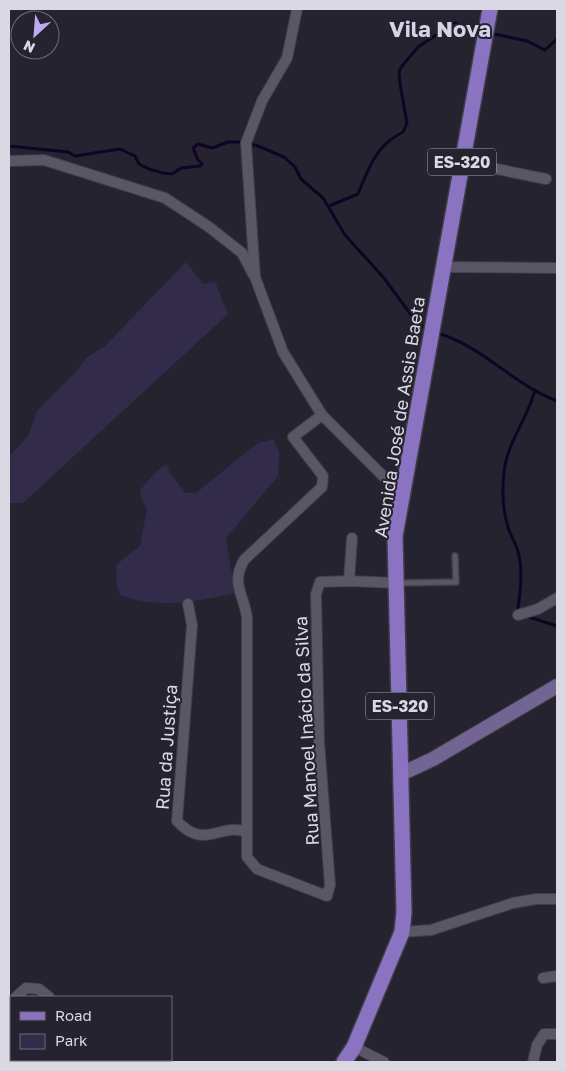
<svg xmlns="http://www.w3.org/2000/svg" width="566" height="1071" font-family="'Golos Text',sans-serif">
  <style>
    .green { fill: #332b4a }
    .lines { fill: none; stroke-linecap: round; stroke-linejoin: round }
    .stream { stroke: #0f0423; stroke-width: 3 }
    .lane-casing { stroke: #403d49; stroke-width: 8 }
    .street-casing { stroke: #403d49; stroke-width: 12 }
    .secondary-casing { stroke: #403d49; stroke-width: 16 }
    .primary-casing { stroke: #403d49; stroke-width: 18 }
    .lane { stroke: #5a5666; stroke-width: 5 }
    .street { stroke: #5a5666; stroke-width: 10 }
    .secondary { stroke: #726594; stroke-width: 14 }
    .primary { stroke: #8a74c1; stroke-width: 15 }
    .labels { text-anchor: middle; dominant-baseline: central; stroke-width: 4; stroke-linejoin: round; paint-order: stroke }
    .shield { fill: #262331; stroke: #a4a2ad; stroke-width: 1 }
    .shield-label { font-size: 16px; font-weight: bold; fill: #dad8e2 }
    .street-label { font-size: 18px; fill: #dad8e2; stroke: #262331 }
    .district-label { font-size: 22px; font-weight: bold; fill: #d7d3e6; stroke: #262331 }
  </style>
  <rect width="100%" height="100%" fill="#262331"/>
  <path class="green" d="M 186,262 L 203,284 L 215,282 L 228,314 L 23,503 L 9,503 L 9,457 L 28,436 L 37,411 L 75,373 L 86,358 L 105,346 Z
    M 273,439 L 279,452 L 278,476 L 226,538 L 235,593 C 198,602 156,609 120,595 L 117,585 L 116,565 L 140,546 L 147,509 L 141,498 L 140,490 L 154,474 L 166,464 L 171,475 L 186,493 L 196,493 L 256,444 Z"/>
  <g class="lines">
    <path class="stream" d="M 494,34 L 527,41 L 545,50 L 557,39
      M 9,146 L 68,152 L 75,156 L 120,149 L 135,156 L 139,164 L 149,169 L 163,173 L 172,174 L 181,168 L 200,166 L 202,164 L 198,160 L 193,148 L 198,144 L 212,148 L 228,142 L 241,142 L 258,146 L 284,157 L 295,167 L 301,179 L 323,198 L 345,235 L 384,278 L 417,323 L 428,330
      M 329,206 L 358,194 C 369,168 375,146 403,132 L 407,123 L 400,84 L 399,72 L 402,66 L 418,47 L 454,23 L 478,29
      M 437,333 C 481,345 514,385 557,401
      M 518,609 C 520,592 523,573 519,555 C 517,545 511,537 508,527 C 503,511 502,490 504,473 C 506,444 528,418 535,390
      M 529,617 L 557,626"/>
    <defs>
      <path id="lane" d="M 398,583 L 456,582 L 455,556"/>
      <path id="street" d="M 297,9 L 287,58 L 262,101 L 246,143 L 255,277 L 283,352 L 322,415 L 387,480 L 402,488
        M 9,161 L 44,160 L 165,198 L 209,227 L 242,253 L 253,274
        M 462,162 L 546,179
        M 444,267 L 557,268
        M 349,581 L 352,538
        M 188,604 L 192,625 L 177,821 C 205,851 219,822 247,832 L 247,857 L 257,869 L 327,896 L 330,885 L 319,742 L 316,594 L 320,582 L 349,581 L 397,583
        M 518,615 L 538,609 L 557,598
        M 247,832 L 247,617 C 243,593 231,583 244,560 L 322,487 L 323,476 L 293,437 L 322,415
        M 402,932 L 431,930 L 513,903 L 536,899 L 557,899
        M 543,978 L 557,976
        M 16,997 L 26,988 L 39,989 L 49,997
        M 9,1013 L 11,1008
        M 354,1047 L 384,1062
        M 69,1062 L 70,1060
        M 113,1062 L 115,1060
        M 533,1062 L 537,1045 L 544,1034 L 557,1034"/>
      <path id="secondary" d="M 401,774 L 433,759 L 557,686"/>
      <path id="primary" d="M 344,1062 L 354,1047 L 402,932 L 404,912 L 395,536 L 490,9"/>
    </defs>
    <use href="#lane" class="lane-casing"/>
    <use href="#street" class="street-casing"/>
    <use href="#secondary" class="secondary-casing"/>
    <use href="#primary" class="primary-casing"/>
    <use href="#lane" class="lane"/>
    <use href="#street" class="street"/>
    <use href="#secondary" class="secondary"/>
    <use href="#primary" class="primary"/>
  </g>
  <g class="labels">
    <g class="shield">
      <rect x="428" y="148.5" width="68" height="27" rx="4"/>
      <rect x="366" y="692.5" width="68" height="27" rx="4"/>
    </g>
    <g class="shield-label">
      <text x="462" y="162">ES-320</text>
      <text x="400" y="706">ES-320</text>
    </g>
    <g class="street-label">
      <text transform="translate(399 417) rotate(-81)">Avenida José de Assis Baeta</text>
      <text transform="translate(306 731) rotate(-93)">Rua Manoel Inácio da Silva</text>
      <text transform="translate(166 747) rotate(-86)">Rua da Justiça</text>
    </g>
    <g class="district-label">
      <text x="440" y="28">Vila Nova</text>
    </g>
  </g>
  <rect width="566" height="1071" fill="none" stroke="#dad8e2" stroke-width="20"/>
  <rect x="10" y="996" width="162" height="65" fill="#262331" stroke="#6e6b78"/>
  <rect x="20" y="1012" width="25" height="8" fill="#8a74c1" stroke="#6e6b78"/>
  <text x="55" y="1021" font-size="15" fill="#dad8e2">Road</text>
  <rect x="20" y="1034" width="25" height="15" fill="#332b4a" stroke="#6e6b78"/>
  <text x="55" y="1046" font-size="15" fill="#dad8e2">Park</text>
  <g transform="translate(35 35) rotate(206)"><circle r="24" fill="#262331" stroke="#6e6b78"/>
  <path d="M0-4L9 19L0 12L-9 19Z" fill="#bcaaf5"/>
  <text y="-8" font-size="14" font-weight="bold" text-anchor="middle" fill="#dad8e2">N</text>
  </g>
</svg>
